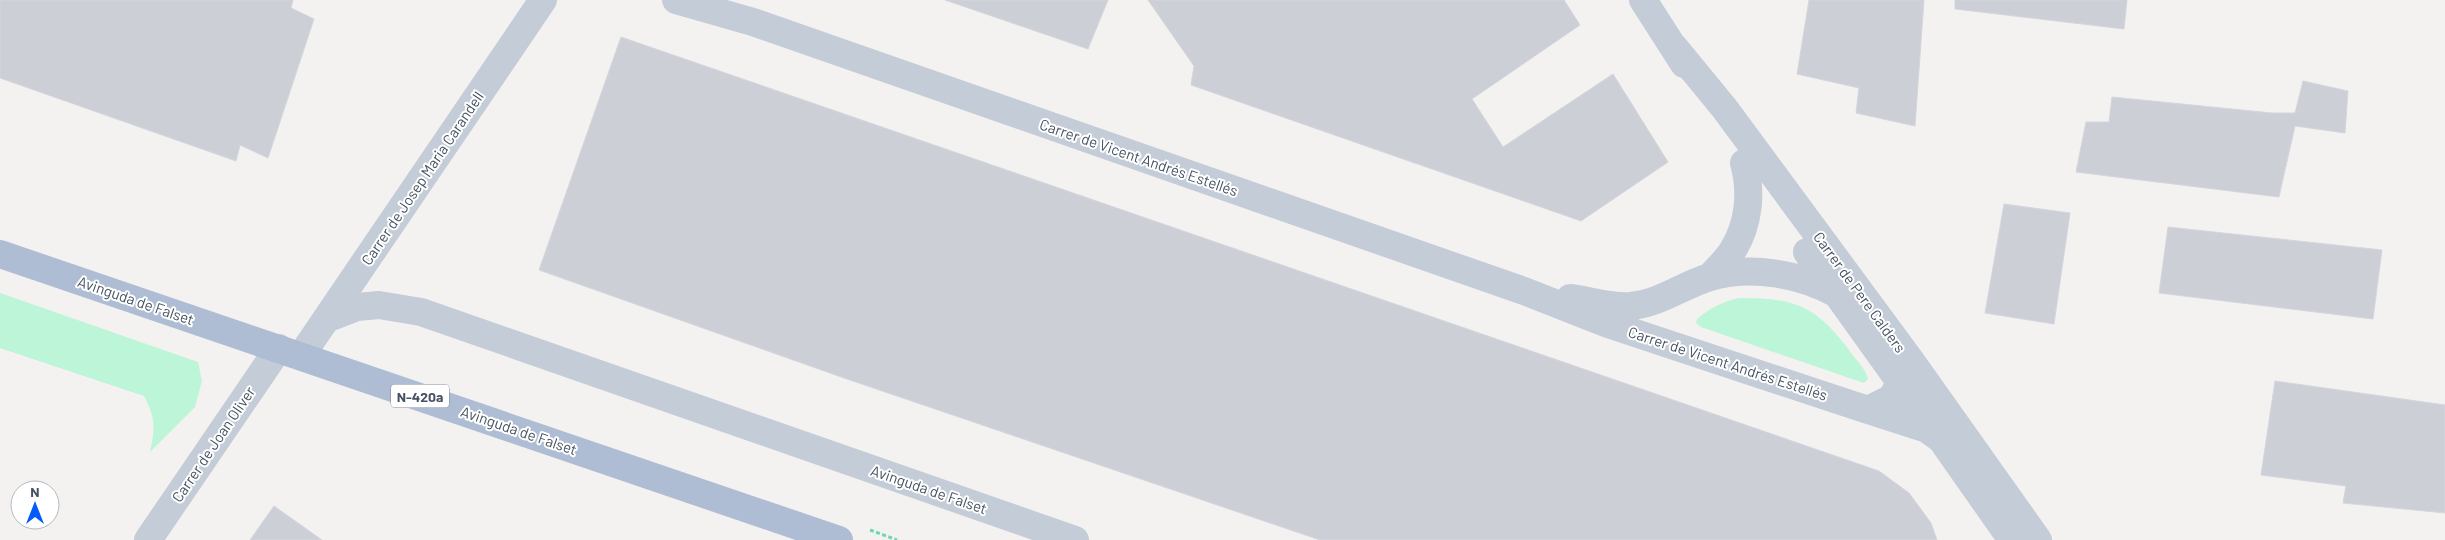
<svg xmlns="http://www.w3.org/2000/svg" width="2445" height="540" font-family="Barlow,sans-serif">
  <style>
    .green { fill: #bcf5d7 }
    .building { fill: #cdcfd7; stroke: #d4d6dd }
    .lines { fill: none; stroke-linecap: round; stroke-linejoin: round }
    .path { stroke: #6fd7ad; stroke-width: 3; stroke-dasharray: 4 2.5; stroke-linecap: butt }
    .street { stroke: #c3ccd7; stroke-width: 28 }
    .primary { stroke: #aebdd3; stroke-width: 28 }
    .labels { text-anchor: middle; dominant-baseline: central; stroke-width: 4; stroke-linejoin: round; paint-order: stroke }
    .shield { fill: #fff; stroke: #7e8690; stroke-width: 1 }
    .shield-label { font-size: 14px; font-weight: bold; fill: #465261 }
    .street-label { font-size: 15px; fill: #465261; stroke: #fff }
  </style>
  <rect width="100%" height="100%" fill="#f4f1f1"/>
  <path class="green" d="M 0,293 L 198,362 L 202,381 L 195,407 L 150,452 C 155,428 156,419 144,396 L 0,348 Z
    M 1739,298 C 1794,298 1815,305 1849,350 C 1855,359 1866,369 1868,379 L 1864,383 L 1701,327 L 1696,323 L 1697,319 C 1710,308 1722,302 1739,298 Z"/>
  <path class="building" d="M 0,0 L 293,0 L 291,8 L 314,19 L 268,158 L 240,145 L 236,161 L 0,78 Z
    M 945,0 L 1108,0 L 1088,49 Z
    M 1148,0 L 1564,0 L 1580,25 L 1472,99 L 1503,147 L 1613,74 L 1668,162 L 1581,221 L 1191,85 L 1194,66 Z
    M 1809,0 L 1924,0 L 1915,126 L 1856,113 L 1859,88 L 1797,74 Z
    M 1955,0 L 2127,0 L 2124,29 L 1955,9 Z
    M 621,37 L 1879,471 L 1909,493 L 1931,523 L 1937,540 L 1320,540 L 844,378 L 539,270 Z
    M 2303,81 L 2348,91 L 2345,133 L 2295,126 L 2279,197 L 2076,172 L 2086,122 L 2109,122 L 2112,97 L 2272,113 L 2295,113 Z
    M 2004,204 L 2070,213 L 2054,324 L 1985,313 Z
    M 2168,227 L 2382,250 L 2373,319 L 2159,293 Z
    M 2275,381 L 2445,405 L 2445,513 L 2343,503 L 2346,486 L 2261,475 Z
    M 274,506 L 322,540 L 250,540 Z"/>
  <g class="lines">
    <path class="path" d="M 870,530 L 897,540"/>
    <path class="street" d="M 676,0 L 753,22 L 1524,291 L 1608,324 L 1868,410 L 1892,398 L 1911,361
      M 1643,0 L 1684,64
      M 1675,48 L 1725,109 L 1911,361 L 2038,540
      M 1807,252 L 1941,439
      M 1710,277 C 1717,269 1727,260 1733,250 C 1749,224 1752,192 1744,163
      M 1570,298 C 1588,300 1614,308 1631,306 C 1661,303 1683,285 1710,277 C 1752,265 1800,274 1837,294
      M 326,319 L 357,307 L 379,305 L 421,312 L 1075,540
      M 301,356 L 543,0
      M 1868,410 L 1927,429 L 1941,439 L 2012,540
      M 148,540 L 279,348"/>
    <path class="primary" d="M 0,254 L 839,540"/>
  </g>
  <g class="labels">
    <rect class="shield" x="391" y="384.5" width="58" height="23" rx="4"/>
    <g class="shield-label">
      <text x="420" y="396">N-420a</text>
    </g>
    <g class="street-label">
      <text transform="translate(1139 157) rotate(19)">Carrer de Vicent Andrés Estellés</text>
      <text transform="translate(422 178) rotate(-56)">Carrer de Josep Maria Carandell</text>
      <text transform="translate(1860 292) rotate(54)">Carrer de Pere Calders</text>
      <text transform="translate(136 300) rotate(19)">Avinguda de Falset</text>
      <text transform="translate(1728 363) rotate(18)">Carrer de Vicent Andrés Estellés</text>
      <text transform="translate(519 430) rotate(19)">Avinguda de Falset</text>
      <text transform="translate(213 444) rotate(-56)">Carrer de Joan Oliver</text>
      <text transform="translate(929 489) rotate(19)">Avinguda de Falset</text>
    </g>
  </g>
  <g transform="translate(35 505)"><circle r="24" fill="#ffffff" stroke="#b5bac0"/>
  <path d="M0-4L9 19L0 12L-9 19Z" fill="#045afb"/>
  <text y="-8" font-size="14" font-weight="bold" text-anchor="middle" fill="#465261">N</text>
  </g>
</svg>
